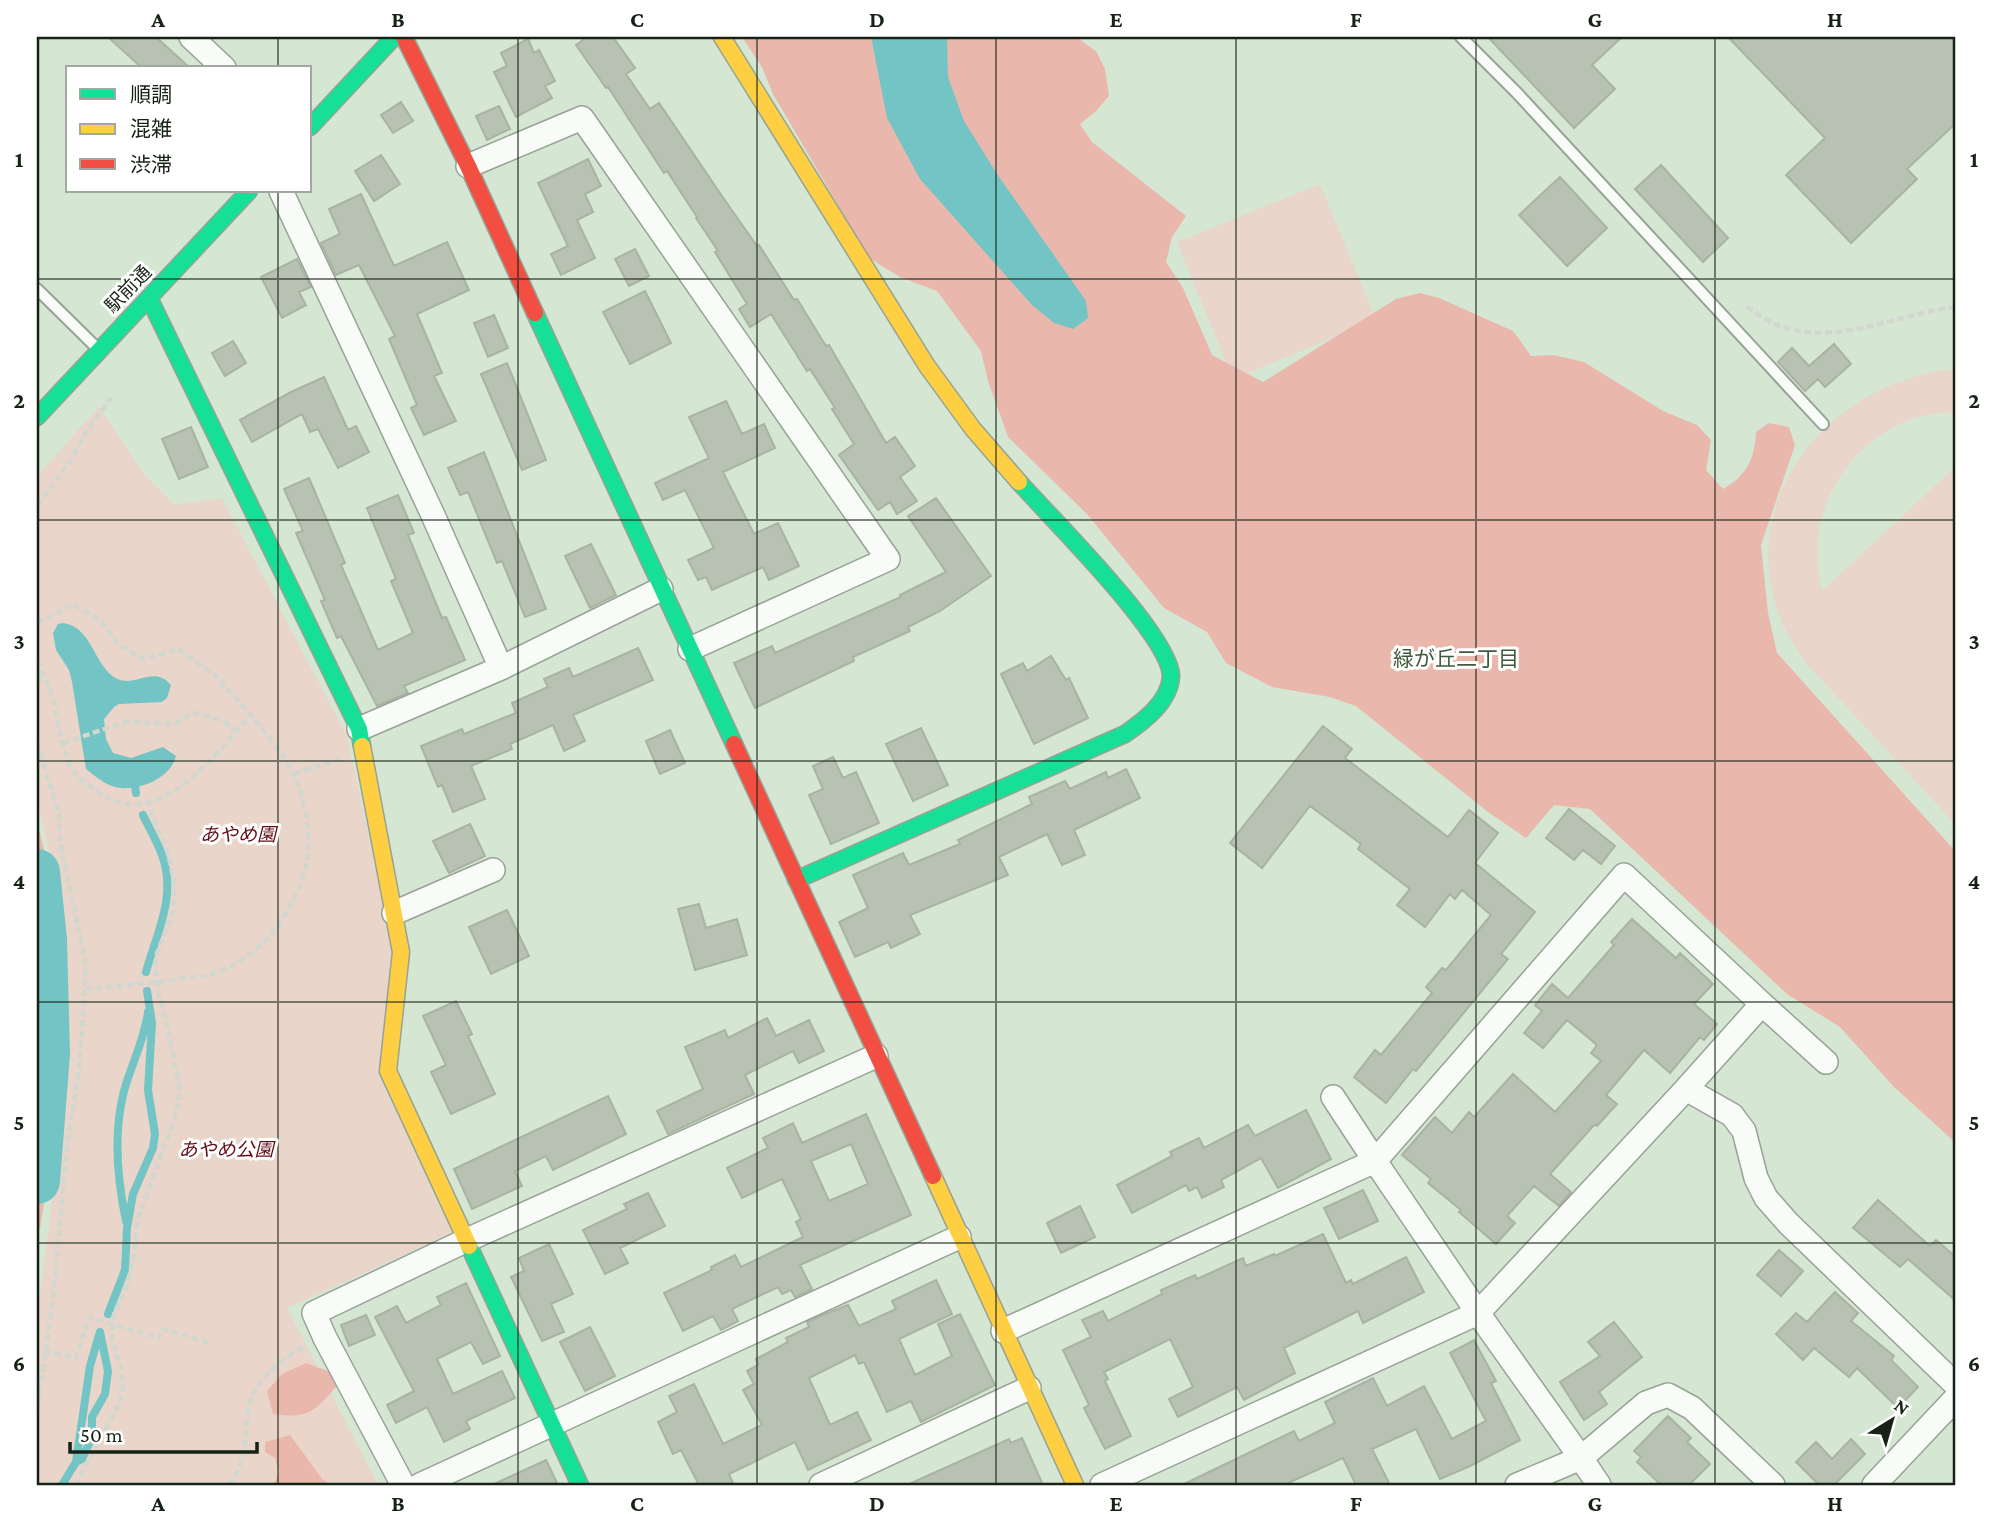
<svg xmlns="http://www.w3.org/2000/svg" width="1993" height="1522" font-family="'Crimson Pro','Noto Sans JP',serif">
  <style>
    .green { fill: #ead5cb }
    .forest { fill: #eab7ac }
    .water { fill: #73c4c4 }
    .lines { fill: none; stroke-linecap: round; stroke-linejoin: round }
    .stream { stroke: #73c4c4; stroke-width: 8 }
    .river { stroke: #73c4c4; stroke-width: 46 }
    .building { fill: #b8c2b2; stroke: #a9b3a3; stroke-width: 2; fill-rule: evenodd }
    .lane-casing { stroke: #96a395; stroke-width: 14 }
    .street-casing { stroke: #96a395; stroke-width: 26 }
    .fast-casing { stroke: #96a395; stroke-width: 19 }
    .slow-casing { stroke: #96a395; stroke-width: 19 }
    .jam-casing { stroke: #96a395; stroke-width: 19 }
    .path { stroke: #d2d7d0; stroke-width: 4.5; stroke-dasharray: 7 3.5; stroke-linecap: butt }
    .lane { stroke: #f9fbf8; stroke-width: 10 }
    .street { stroke: #f9fbf8; stroke-width: 23 }
    .fast { stroke: #16e098; stroke-width: 16 }
    .slow { stroke: #ffcf43; stroke-width: 16 }
    .jam { stroke: #f24e42; stroke-width: 16 }
    .grid { fill: none; stroke: #162215; stroke-width: 2; stroke-opacity: 0.55 }
    .labels { text-anchor: middle; dominant-baseline: central; stroke-width: 6; stroke-linejoin: round; paint-order: stroke }
    .street-label { font-size: 19px; fill: #162215; stroke: #fff }
    .park-label { font-size: 19px; font-style: italic; fill: #620d16; stroke: #fff }
    .neighbourhood-label { font-size: 21px; fill: #3e593b; stroke: #fff }
    .neatline { fill: none; stroke: #162215; stroke-width: 2.5 }
    .grid-label { font-size: 23px; text-anchor: middle; font-weight: bold; fill: #162215 }
  </style>
  <rect width="100%" height="100%" fill="#d5e6d3"/>
  <path class="green" d="M 1320,184 L 1376,320 L 1233,379 L 1177,242 Z
    M 1943,370 L 1956,370 L 1956,412 C 1864,412 1798,504 1822,591 L 1956,466 L 1956,825 L 1806,663 C 1714,540 1802,394 1943,370 Z
    M 99,407 L 144,474 L 175,505 L 222,498 L 347,736 L 393,950 L 379,1075 L 452,1233 L 287,1308 L 378,1485 L 37,1485 L 37,1314 L 50,1221 L 60,1074 L 60,961 L 54,871 L 37,802 L 37,476 Z"/>
  <path class="forest" d="M 742,37 L 1076,37 L 1096,51 L 1105,69 L 1109,96 L 1096,111 L 1080,124 L 1092,142 L 1186,216 L 1172,237 L 1166,262 L 1183,288 L 1212,355 L 1263,382 L 1396,299 L 1420,293 L 1439,298 L 1513,331 L 1531,356 L 1553,355 L 1584,362 L 1663,411 L 1697,425 L 1711,440 L 1706,470 L 1723,489 C 1746,476 1755,459 1756,432 L 1769,423 L 1789,427 L 1795,445 L 1761,545 L 1768,613 L 1777,653 L 1956,852 L 1956,1143 L 1894,1087 L 1840,1027 L 1787,994 L 1590,809 L 1554,805 L 1526,838 L 1488,812 L 1356,706 L 1330,697 L 1272,687 L 1226,663 L 1207,632 L 1164,608 L 1087,514 L 1008,437 L 988,381 L 981,351 L 937,291 L 900,277 L 869,258 L 773,94 L 762,67 Z
    M 37,821 L 67,942 L 67,1053 L 40,1229 L 37,1232 Z
    M 306,1363 L 328,1371 L 337,1386 C 313,1412 310,1419 273,1414 L 267,1391 L 282,1374 Z
    M 290,1435 L 323,1480 L 331,1485 L 274,1485 L 279,1471 L 275,1458 L 265,1452 L 265,1442 Z"/>
  <path class="water" d="M 871,37 L 947,37 L 948,77 L 964,121 L 997,174 L 1086,301 L 1088,318 L 1073,329 L 1054,323 L 1032,305 L 920,179 L 887,118 Z
    M 63,623 C 89,626 93,658 110,674 C 132,694 151,662 171,685 L 167,698 L 162,702 L 119,704 L 114,707 L 104,719 L 106,739 L 113,753 L 131,758 L 163,747 L 176,756 C 171,777 142,790 121,788 C 108,787 96,777 86,769 L 72,682 L 69,670 L 56,650 L 53,633 L 58,624 Z"/>
  <g class="lines">
    <path class="stream" d="M 135,786 L 136,793
      M 143,815 C 149,828 157,841 162,855 C 177,896 157,932 146,972
      M 126,1221 C 117,1178 113,1133 124,1091 C 132,1063 144,1041 148,1012
      M 108,1314 L 125,1270 L 127,1228 L 133,1194 L 153,1148 L 155,1134 L 148,1090 L 152,1023 L 147,991
      M 76,1462 L 90,1366 L 99,1335
      M 62,1485 L 76,1462 L 82,1459 L 92,1437 L 92,1417 L 105,1394 L 108,1371 L 100,1332"/>
    <path class="river" d="M 37,872 L 44,940 L 47,1054 L 37,1181"/>
  </g>
  <path class="building" d="M 108,37 L 156,37 L 190,68 L 142,68 Z
    M 587,37 L 613,37 L 635,68 L 626,74 L 650,109 L 659,103 L 724,199 L 757,246 L 759,245 L 794,300 L 797,299 L 826,346 L 829,345 L 886,443 L 895,437 L 915,466 L 900,477 L 917,501 L 897,514 L 890,502 L 878,510 L 839,455 L 854,444 L 832,409 L 835,408 L 810,369 L 807,371 L 771,314 L 750,327 L 739,309 L 747,304 L 715,252 L 718,251 L 696,218 L 697,217 L 667,171 L 664,173 L 608,87 L 606,88 L 576,45 Z
    M 1488,37 L 1622,37 L 1592,65 L 1615,89 L 1574,128 Z
    M 1728,37 L 1956,37 L 1956,123 L 1907,169 L 1917,179 L 1851,243 L 1786,175 L 1825,138 Z
    M 528,39 L 534,53 L 539,50 L 555,81 L 545,86 L 552,98 L 516,117 L 494,72 L 507,66 L 501,53 Z
    M 401,102 L 413,121 L 393,133 L 381,115 Z
    M 499,106 L 510,129 L 487,140 L 476,116 Z
    M 381,155 L 400,184 L 374,201 L 355,171 Z
    M 588,159 L 601,186 L 585,194 L 593,212 L 577,220 L 595,258 L 561,275 L 551,254 L 568,246 L 538,183 Z
    M 1661,165 L 1728,238 L 1703,262 L 1635,189 Z
    M 1560,177 L 1607,228 L 1567,266 L 1519,215 Z
    M 361,194 L 394,266 L 447,242 L 469,290 L 417,314 L 442,373 L 434,376 L 456,421 L 424,435 L 411,408 L 417,405 L 389,339 L 395,336 L 359,265 L 336,275 L 321,243 L 340,234 L 329,209 Z
    M 635,249 L 649,276 L 629,286 L 615,259 Z
    M 297,259 L 311,287 L 299,292 L 306,305 L 282,318 L 261,277 Z
    M 645,291 L 671,343 L 630,364 L 603,312 Z
    M 494,315 L 508,348 L 488,357 L 474,323 Z
    M 233,341 L 246,363 L 225,376 L 212,353 Z
    M 1834,344 L 1851,364 L 1825,387 L 1818,379 L 1805,391 L 1778,362 L 1792,348 L 1809,366 Z
    M 507,363 L 546,460 L 522,470 L 481,374 Z
    M 324,377 L 348,430 L 356,426 L 369,452 L 338,468 L 318,429 L 310,432 L 302,414 L 252,442 L 240,420 L 291,392 Z
    M 726,401 L 742,434 L 764,424 L 775,448 L 723,472 L 754,534 L 778,523 L 799,566 L 769,580 L 763,567 L 712,590 L 706,577 L 698,580 L 688,560 L 714,548 L 685,490 L 663,500 L 655,483 L 709,458 L 689,417 Z
    M 191,427 L 208,467 L 179,479 L 162,439 Z
    M 484,452 L 546,609 L 525,617 L 502,561 L 497,563 L 468,492 L 460,495 L 448,468 Z
    M 309,478 L 345,563 L 341,565 L 378,650 L 413,633 L 391,581 L 396,579 L 367,508 L 398,495 L 414,533 L 408,535 L 442,618 L 446,617 L 465,660 L 404,686 L 408,693 L 377,706 L 341,636 L 337,638 L 321,601 L 325,600 L 296,533 L 303,531 L 284,489 Z
    M 936,498 L 991,576 L 940,611 L 908,627 L 910,631 L 853,657 L 854,661 L 755,708 L 734,663 L 772,646 L 775,653 L 901,597 L 900,595 L 946,572 L 908,516 Z
    M 591,544 L 616,595 L 590,608 L 565,556 Z
    M 638,648 L 653,680 L 573,715 L 585,741 L 564,751 L 553,725 L 510,744 L 512,749 L 471,766 L 485,799 L 453,812 L 442,785 L 438,787 L 421,746 L 462,729 L 464,734 L 516,713 L 512,703 L 548,687 L 544,679 L 569,668 L 573,677 Z
    M 1051,656 L 1066,680 L 1069,678 L 1088,718 L 1034,744 L 1001,674 L 1023,663 L 1027,671 Z
    M 1323,726 L 1352,749 L 1345,758 L 1448,837 L 1469,810 L 1498,833 L 1475,863 L 1535,912 L 1501,954 L 1508,959 L 1416,1071 L 1413,1069 L 1386,1103 L 1354,1077 L 1375,1050 L 1381,1055 L 1432,993 L 1426,987 L 1442,968 L 1446,970 L 1491,915 L 1462,890 L 1455,899 L 1450,894 L 1425,927 L 1397,905 L 1410,889 L 1358,849 L 1361,844 L 1310,806 L 1262,868 L 1230,843 Z
    M 921,728 L 948,785 L 913,801 L 886,744 Z
    M 670,730 L 685,763 L 660,774 L 646,741 Z
    M 833,757 L 843,778 L 856,772 L 879,823 L 831,844 L 809,795 L 823,789 L 813,766 Z
    M 1126,769 L 1140,798 L 1074,830 L 1085,855 L 1062,865 L 1047,834 L 999,857 L 1008,875 L 910,915 L 920,934 L 891,948 L 888,942 L 855,957 L 839,922 L 868,908 L 853,875 L 903,853 L 909,865 L 960,844 L 958,840 L 1032,804 L 1029,797 L 1065,781 L 1070,789 L 1106,772 L 1108,778 Z
    M 1569,809 L 1615,846 L 1601,864 L 1583,850 L 1574,860 L 1546,838 Z
    M 470,824 L 485,856 L 449,873 L 433,841 Z
    M 699,904 L 706,928 L 737,919 L 747,955 L 695,970 L 678,909 Z
    M 507,910 L 529,956 L 491,974 L 469,927 Z
    M 1632,919 L 1676,958 L 1680,953 L 1713,984 L 1694,1004 L 1717,1024 L 1704,1040 L 1700,1037 L 1670,1073 L 1644,1050 L 1606,1095 L 1617,1104 L 1597,1126 L 1595,1124 L 1550,1174 L 1571,1192 L 1559,1206 L 1534,1186 L 1507,1216 L 1515,1223 L 1496,1244 L 1459,1212 L 1461,1210 L 1428,1183 L 1431,1179 L 1402,1155 L 1435,1117 L 1452,1133 L 1469,1112 L 1474,1117 L 1513,1074 L 1555,1112 L 1601,1061 L 1591,1053 L 1597,1045 L 1567,1020 L 1543,1048 L 1524,1033 L 1542,1011 L 1535,1005 L 1552,984 L 1568,998 L 1614,945 L 1611,942 Z
    M 456,1001 L 472,1034 L 468,1036 L 495,1094 L 451,1114 L 431,1072 L 446,1065 L 423,1016 Z
    M 767,1018 L 776,1036 L 809,1020 L 824,1051 L 799,1063 L 793,1051 L 745,1075 L 754,1094 L 668,1134 L 657,1111 L 703,1089 L 685,1047 L 725,1030 L 728,1038 Z
    M 608,1096 L 626,1134 L 553,1170 L 546,1156 L 515,1171 L 522,1186 L 472,1209 L 454,1169 Z
    M 1306,1110 L 1331,1159 L 1278,1188 L 1261,1158 L 1221,1180 L 1224,1187 L 1202,1198 L 1197,1187 L 1189,1191 L 1186,1185 L 1132,1213 L 1117,1185 L 1172,1156 L 1170,1152 L 1199,1138 L 1204,1148 L 1248,1125 L 1255,1136 Z
    M 866,1114 L 911,1215 L 800,1265 L 812,1289 L 795,1297 L 791,1290 L 782,1294 L 778,1287 L 732,1309 L 738,1321 L 721,1330 L 713,1316 L 683,1331 L 664,1293 L 712,1270 L 711,1267 L 735,1255 L 741,1267 L 803,1237 L 796,1222 L 801,1219 L 782,1179 L 742,1198 L 727,1168 L 768,1148 L 763,1138 L 793,1123 L 802,1143 ZM 851,1144 L 868,1184 L 829,1201 L 811,1161 Z
    M 1363,1190 L 1378,1221 L 1339,1239 L 1324,1208 Z
    M 648,1193 L 665,1226 L 620,1248 L 628,1263 L 605,1274 L 583,1230 L 627,1209 L 624,1204 Z
    M 1878,1200 L 1930,1246 L 1936,1240 L 1956,1257 L 1956,1301 L 1908,1259 L 1900,1267 L 1853,1228 Z
    M 1080,1206 L 1095,1237 L 1061,1253 L 1047,1223 Z
    M 1323,1234 L 1346,1283 L 1351,1280 L 1353,1284 L 1406,1257 L 1424,1292 L 1363,1323 L 1358,1311 L 1284,1348 L 1295,1373 L 1244,1400 L 1237,1387 L 1178,1417 L 1169,1399 L 1193,1387 L 1170,1339 L 1104,1372 L 1108,1379 L 1105,1381 L 1131,1436 L 1105,1449 L 1084,1408 L 1089,1405 L 1063,1350 L 1091,1337 L 1082,1320 L 1103,1311 L 1108,1321 L 1162,1294 L 1161,1290 L 1195,1275 L 1197,1279 L 1243,1258 L 1246,1266 L 1274,1254 L 1275,1256 Z
    M 549,1244 L 573,1294 L 551,1304 L 564,1332 L 542,1341 L 511,1277 L 524,1271 L 519,1258 Z
    M 1779,1250 L 1803,1271 L 1781,1296 L 1757,1275 Z
    M 936,1280 L 952,1314 L 899,1339 L 915,1375 L 952,1356 L 938,1324 L 960,1314 L 995,1385 L 921,1422 L 911,1401 L 887,1412 L 864,1362 L 859,1364 L 855,1355 L 809,1378 L 830,1425 L 857,1412 L 871,1440 L 808,1470 L 795,1442 L 729,1474 L 734,1485 L 699,1485 L 681,1450 L 673,1454 L 658,1422 L 677,1412 L 669,1396 L 694,1384 L 723,1444 L 762,1425 L 743,1390 L 754,1384 L 747,1371 L 758,1365 L 756,1359 L 788,1342 L 786,1338 L 809,1327 L 807,1322 L 825,1314 L 848,1305 L 859,1326 L 896,1309 L 892,1301 Z
    M 466,1283 L 500,1356 L 483,1364 L 471,1342 L 437,1359 L 453,1394 L 502,1371 L 515,1398 L 466,1421 L 470,1429 L 444,1442 L 427,1407 L 396,1423 L 387,1405 L 414,1391 L 375,1317 L 397,1306 L 406,1323 L 441,1305 L 437,1297 Z
    M 1835,1292 L 1858,1313 L 1851,1321 L 1894,1356 L 1891,1360 L 1918,1387 L 1898,1408 L 1857,1368 L 1849,1377 L 1814,1348 L 1803,1360 L 1776,1334 L 1796,1313 L 1807,1322 Z
    M 366,1315 L 375,1335 L 349,1346 L 341,1325 Z
    M 1614,1322 L 1642,1357 L 1599,1392 L 1607,1404 L 1584,1420 L 1560,1382 L 1600,1356 L 1588,1342 Z
    M 590,1327 L 615,1376 L 585,1391 L 560,1342 Z
    M 1474,1340 L 1496,1381 L 1491,1383 L 1520,1440 L 1470,1466 L 1440,1479 L 1416,1429 L 1372,1449 L 1390,1485 L 1356,1485 L 1343,1458 L 1284,1485 L 1182,1485 L 1294,1431 L 1299,1441 L 1335,1423 L 1325,1402 L 1373,1378 L 1387,1406 L 1424,1386 L 1452,1439 L 1486,1421 L 1450,1353 Z
    M 1668,1416 L 1691,1438 L 1687,1442 L 1710,1464 L 1689,1485 L 1661,1485 L 1637,1462 L 1641,1457 L 1634,1451 Z
    M 1022,1438 L 1043,1485 L 907,1485 L 1009,1439 L 1011,1443 Z
    M 1851,1439 L 1865,1454 L 1834,1485 L 1819,1485 L 1796,1462 L 1816,1442 L 1832,1459 Z
    M 546,1460 L 558,1485 L 492,1485 Z"/>
  <g class="lines">
    <defs>
      <path id="lane" d="M 1461,37 L 1517,93 L 1823,424
        M 37,289 L 97,348"/>
      <path id="street" d="M 191,37 L 224,68
        M 468,166 L 582,118 L 888,559 L 690,649
        M 281,191 L 432,513 L 501,668
        M 359,729 L 501,668 L 661,589
        M 394,913 L 493,870
        M 1826,1062 L 1762,1004 L 1686,1089 L 1732,1115 L 1744,1131 L 1756,1178 L 1766,1198 L 1788,1223 L 1956,1385
        M 1686,1089 L 1478,1313 L 1375,1161 L 1624,875 L 1762,1004
        M 1003,1331 L 1375,1161 L 1333,1097
        M 403,1485 L 325,1338 L 314,1313 L 467,1240 L 876,1056
        M 420,1485 L 959,1237
        M 821,1485 L 1029,1388
        M 1102,1485 L 1478,1313 L 1581,1458 L 1517,1485
        M 1599,1485 L 1581,1458 L 1646,1403 L 1668,1395 L 1692,1408 L 1773,1485
        M 1874,1485 L 1956,1398"/>
      <path id="fast" d="M 310,127 L 394,37
        M 149,298 L 359,729 L 362,746
        M 535,313 L 734,744
        M 37,417 L 249,191
        M 796,880 L 1125,734 C 1144,721 1169,702 1171,677 C 1172,637 1049,516 1019,482
        M 469,1246 L 580,1485"/>
      <path id="slow" d="M 722,37 L 927,366 L 973,429 L 1019,482
        M 362,746 L 401,952 L 388,1071 L 469,1246
        M 933,1176 L 1075,1485"/>
      <path id="jam" d="M 404,37 L 468,166 L 535,313
        M 734,744 L 933,1176"/>
    </defs>
    <use href="#lane" class="lane-casing"/>
    <use href="#street" class="street-casing"/>
    <use href="#fast" class="fast-casing"/>
    <use href="#slow" class="slow-casing"/>
    <use href="#jam" class="jam-casing"/>
    <path class="path" d="M 1747,307 C 1757,313 1768,322 1780,326 C 1838,347 1898,313 1956,307
      M 37,506 L 71,460 L 86,432 L 111,398
      M 37,622 L 50,617 L 73,604 L 102,622 L 118,644 L 143,659 L 178,649 L 215,675 L 251,715 C 215,754 157,836 97,791 C 89,786 78,779 73,771 C 58,745 59,715 50,689 C 46,679 41,669 37,660
      M 37,683 L 42,673
      M 37,743 L 59,813 L 60,842 L 85,959 L 85,989 L 79,1070 L 67,1148 L 53,1299 L 37,1411
      M 63,743 L 125,722 L 175,724 L 189,715 L 198,713 L 225,722 L 235,731
      M 294,774 L 340,759
      M 85,989 C 119,986 153,983 186,978 C 195,976 204,977 212,974 C 261,959 299,908 307,859 C 311,838 306,810 300,790 C 291,760 269,739 251,715
      M 44,1351 L 76,1358 L 89,1317 L 159,1338 L 162,1329 L 213,1344
      M 75,1485 L 119,1404 L 123,1389 L 121,1369 L 112,1340 L 114,1314 L 128,1284 L 136,1242 L 137,1221 L 175,1118 L 180,1090 L 166,1019 L 158,991 L 155,965 L 157,953 L 174,910 L 174,881 L 167,848 L 152,816 L 149,803
      M 229,1485 C 249,1459 243,1436 249,1406 C 253,1382 283,1357 304,1347"/>
    <use href="#lane" class="lane"/>
    <use href="#street" class="street"/>
    <use href="#fast" class="fast"/>
    <use href="#slow" class="slow"/>
    <use href="#jam" class="jam"/>
  </g>
  <path class="grid" d="M 278,37 L 278,68M 518,37 L 518,1485M 757,37 L 757,1485M 996,37 L 996,1485M 1236,37 L 1236,1485M 1476,37 L 1476,1485M 1715,37 L 1715,1485M 278,191 L 278,1485M 37,279 L 1956,279M 37,520 L 1956,520M 37,761 L 1956,761M 37,1002 L 1956,1002M 37,1243 L 1956,1243"/>
  <g class="labels">
    <g class="street-label">
      <text transform="translate(128 289) rotate(-46)">駅前通</text>
    </g>
    <g class="park-label">
      <text x="238" y="834">あやめ園</text>
      <text x="226" y="1149">あやめ公園</text>
    </g>
    <g class="neighbourhood-label">
      <text x="1456" y="659">緑が丘二丁目</text>
    </g>
  </g>
  <rect width="1993" height="1522" fill="none" stroke="#ffffff" stroke-width="77"/>
  <rect x="66" y="66" width="245" height="126" fill="#ffffff" stroke="#a2a7a1" stroke-width="2"/>
  <rect x="80" y="89" width="35" height="10" fill="#16e098" stroke="#a2a7a1" stroke-width="2"/>
  <text x="130" y="102" font-size="21" fill="#162215">順調</text>
  <rect x="80" y="124" width="35" height="10" fill="#ffcf43" stroke="#a2a7a1" stroke-width="2"/>
  <text x="130" y="136" font-size="21" fill="#162215">混雑</text>
  <rect x="80" y="159" width="35" height="10" fill="#f24e42" stroke="#a2a7a1" stroke-width="2"/>
  <text x="130" y="172" font-size="21" fill="#162215">渋滞</text>
  <g transform="translate(1892 1420) rotate(37)" stroke="#ffffff" stroke-width="5" paint-order="stroke">
  <path d="M0-5L12 26L0 18L-12 26Z" fill="#162215"/>
  <text y="-10" font-size="19" font-weight="bold" text-anchor="middle" fill="#162215">N</text>
  </g>
  <path d="M70 1442v10h187v-10" fill="none" stroke="#162215" stroke-width="3.5"/>
  <text x="80" y="1442" font-size="21" fill="#162215" stroke="#ffffff" stroke-width="5" paint-order="stroke">50 m</text>
  <rect x="38" y="38" width="1916" height="1446" class="neatline"/>
  <g class="grid-label">
    <text x="158" y="27">A</text>
    <text x="398" y="27">B</text>
    <text x="637" y="27">C</text>
    <text x="877" y="27">D</text>
    <text x="1116" y="27">E</text>
    <text x="1356" y="27">F</text>
    <text x="1595" y="27">G</text>
    <text x="1835" y="27">H</text>
    <text x="19" y="167">1</text>
    <text x="1974" y="167">1</text>
    <text x="19" y="408">2</text>
    <text x="1974" y="408">2</text>
    <text x="19" y="649">3</text>
    <text x="1974" y="649">3</text>
    <text x="19" y="889">4</text>
    <text x="1974" y="889">4</text>
    <text x="19" y="1130">5</text>
    <text x="1974" y="1130">5</text>
    <text x="19" y="1371">6</text>
    <text x="1974" y="1371">6</text>
    <text x="158" y="1511">A</text>
    <text x="398" y="1511">B</text>
    <text x="637" y="1511">C</text>
    <text x="877" y="1511">D</text>
    <text x="1116" y="1511">E</text>
    <text x="1356" y="1511">F</text>
    <text x="1595" y="1511">G</text>
    <text x="1835" y="1511">H</text>
  </g>
</svg>
